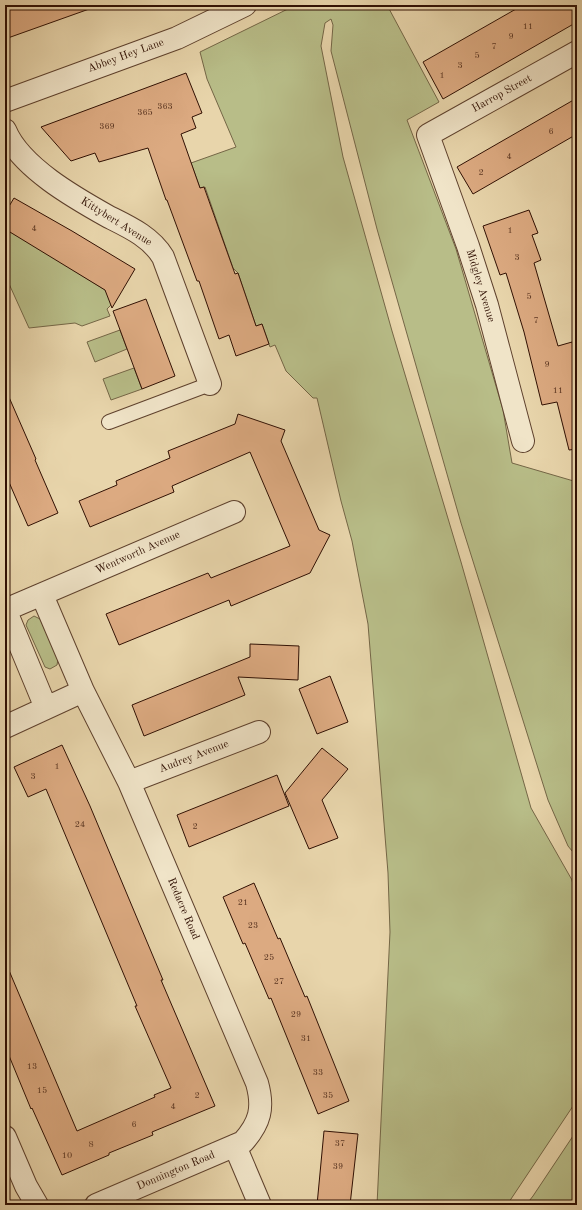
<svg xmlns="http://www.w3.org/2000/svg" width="582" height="1210" font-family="'Old Standard TT',serif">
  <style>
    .green { fill: #b8bd88; stroke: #746646 }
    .building { fill: #dcaa81; stroke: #301003 }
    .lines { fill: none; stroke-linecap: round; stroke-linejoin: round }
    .service-casing { stroke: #5e412d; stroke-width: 16 }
    .pedestrian-casing { stroke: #5e412d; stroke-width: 24 }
    .minor-casing { stroke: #5e412d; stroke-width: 24 }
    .service { stroke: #f0e4c8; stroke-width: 14 }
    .pedestrian { stroke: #f0e4c8; stroke-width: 22 }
    .minor { stroke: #f0e4c8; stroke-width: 22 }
    .labels { text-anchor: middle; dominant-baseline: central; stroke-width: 3; stroke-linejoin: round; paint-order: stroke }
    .number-label { font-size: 9px; fill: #5b3622 }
    .street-label { font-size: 11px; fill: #301003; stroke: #f0e4c8 }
  </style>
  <rect width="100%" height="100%" fill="#e8d5ab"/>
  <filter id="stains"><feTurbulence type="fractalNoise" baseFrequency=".005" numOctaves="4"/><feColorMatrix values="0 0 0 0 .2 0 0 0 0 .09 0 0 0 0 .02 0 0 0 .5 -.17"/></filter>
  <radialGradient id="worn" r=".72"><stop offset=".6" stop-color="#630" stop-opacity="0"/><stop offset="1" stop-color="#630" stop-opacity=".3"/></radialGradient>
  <path class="green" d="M 296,5 L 387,5 L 439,102 L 407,120 L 456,249 L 503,410 L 512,463 L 577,482 L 577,857 L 568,846 L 548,800 L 461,523 L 377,229 L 331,51 L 333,25 L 331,19 L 325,23 L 321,46 L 343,157 L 392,331 L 461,562 L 531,808 L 572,880 L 577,905 L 577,1100 L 507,1205 L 377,1205 L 390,932 L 388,873 L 368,624 L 352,541 L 341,501 L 317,398 L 313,398 L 286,371 L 275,345 L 270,347 L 262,324 L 256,326 L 238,273 L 233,268 L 205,187 L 200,188 L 191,163 L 236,147 L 207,79 L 200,52 Z
    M 5,229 L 35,246 L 118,298 L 107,309 L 110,316 L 82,326 L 75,323 L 29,328 L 5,275 Z
    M 120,330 L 127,349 L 95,362 L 87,342 Z
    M 134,368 L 142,389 L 111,400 L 103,379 Z
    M 34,616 L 40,619 L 58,659 L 57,665 L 50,669 L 45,667 L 26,625 L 28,620 Z
    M 577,1130 L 577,1205 L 526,1205 L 533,1196 Z"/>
  <path class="building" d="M 5,5 L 92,5 L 92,8 L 5,39 Z
    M 523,5 L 577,5 L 577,22 L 443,99 L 423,62 Z
    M 186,73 L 202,113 L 192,117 L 196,128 L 181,134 L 200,188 L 204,187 L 235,274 L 238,273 L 256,326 L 262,324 L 269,344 L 236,356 L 229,335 L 219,339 L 199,281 L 197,281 L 167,200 L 166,200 L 148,148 L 99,162 L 95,153 L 71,161 L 41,127 Z
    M 577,98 L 577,134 L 473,194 L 457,167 Z
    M 14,198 L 72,231 L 135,269 L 112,308 L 105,290 L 5,229 L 5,213 Z
    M 529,210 L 538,233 L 532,235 L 541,260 L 534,263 L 558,346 L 572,342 L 577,361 L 577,449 L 569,450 L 557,402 L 542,405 L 524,332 L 506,273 L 500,275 L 483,226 Z
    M 146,299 L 175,376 L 142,389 L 113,311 Z
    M 5,388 L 36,459 L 35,460 L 58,513 L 28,526 L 5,473 Z
    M 238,414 L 285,430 L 281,441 L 319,530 L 330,535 L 310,573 L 231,606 L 229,600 L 119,645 L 106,614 L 208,573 L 211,578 L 290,546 L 250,452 L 172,486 L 174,492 L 90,527 L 79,501 L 117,485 L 116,481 L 170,458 L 168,451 L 235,424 Z
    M 250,644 L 299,646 L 298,680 L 238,677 L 245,695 L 144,736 L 132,705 L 250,657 Z
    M 330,676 L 348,722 L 317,734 L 299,689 Z
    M 62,745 L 90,806 L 163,980 L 161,980 L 215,1106 L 152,1132 L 153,1135 L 109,1153 L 109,1155 L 62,1175 L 32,1108 L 31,1109 L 5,1046 L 5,961 L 77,1131 L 155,1097 L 154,1095 L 171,1088 L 135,1006 L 137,1006 L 46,789 L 28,797 L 14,767 Z
    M 322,748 L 348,769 L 322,800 L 338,838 L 309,849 L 285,793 Z
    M 277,775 L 289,806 L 189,847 L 177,815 Z
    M 254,883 L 278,939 L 280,938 L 305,997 L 307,996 L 349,1101 L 318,1114 L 271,998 L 269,999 L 245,943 L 243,944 L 223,897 Z
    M 324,1131 L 358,1134 L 350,1205 L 317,1205 Z"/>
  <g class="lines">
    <defs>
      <path id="service" d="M 109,422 L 210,384"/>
      <path id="pedestrian" d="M 235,1146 L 260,1205"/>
      <path id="minor" d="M 5,101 L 177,38 L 245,5
        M 5,130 C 20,167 75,198 109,217 C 129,227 151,237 163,257 L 210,384
        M 523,441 L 487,305 L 468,246 L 428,135 L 577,52
        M 42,595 L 83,691 L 129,782 L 257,1083 C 264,1108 260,1123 243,1142 L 96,1205
        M 5,609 L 46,708
        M 5,610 L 234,512
        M 5,727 L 83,691
        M 129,782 L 259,732
        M 5,1137 L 26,1186 L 37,1205"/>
    </defs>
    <use href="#service" class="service-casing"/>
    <use href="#pedestrian" class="pedestrian-casing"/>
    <use href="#minor" class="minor-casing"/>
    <use href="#service" class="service"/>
    <use href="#pedestrian" class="pedestrian"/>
    <use href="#minor" class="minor"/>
  </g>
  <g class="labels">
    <g class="number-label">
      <text x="528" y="26">11</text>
      <text x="511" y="36">9</text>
      <text x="494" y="46">7</text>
      <text x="477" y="55">5</text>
      <text x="460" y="65">3</text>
      <text x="442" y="75">1</text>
      <text x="165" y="106">363</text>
      <text x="145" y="112">365</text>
      <text x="107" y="126">369</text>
      <text x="551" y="131">6</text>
      <text x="509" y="156">4</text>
      <text x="481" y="172">2</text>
      <text x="34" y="228">4</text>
      <text x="510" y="230">1</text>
      <text x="517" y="257">3</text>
      <text x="529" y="296">5</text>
      <text x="536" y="320">7</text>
      <text x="547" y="364">9</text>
      <text x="558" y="390">11</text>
      <text x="57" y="766">1</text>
      <text x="33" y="776">3</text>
      <text x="80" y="824">24</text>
      <text x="195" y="826">2</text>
      <text x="243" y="902">21</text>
      <text x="253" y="925">23</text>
      <text x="269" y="957">25</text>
      <text x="279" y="981">27</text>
      <text x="296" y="1014">29</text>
      <text x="306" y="1038">31</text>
      <text x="32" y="1066">13</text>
      <text x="318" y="1072">33</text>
      <text x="42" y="1090">15</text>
      <text x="197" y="1095">2</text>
      <text x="328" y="1095">35</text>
      <text x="173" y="1106">4</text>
      <text x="134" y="1124">6</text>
      <text x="340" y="1143">37</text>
      <text x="91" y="1144">8</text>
      <text x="67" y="1155">10</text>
      <text x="338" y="1166">39</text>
    </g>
    <g class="street-label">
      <text transform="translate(126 56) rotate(-20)">Abbey Hey Lane</text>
      <text transform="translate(502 94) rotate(-29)">Harrop Street</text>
      <text transform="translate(116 222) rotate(32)">Kittybert Avenue</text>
      <text transform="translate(480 286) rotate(73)">Midgley Avenue</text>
      <text transform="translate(138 553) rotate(-24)">Wentworth Avenue</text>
      <text transform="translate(194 757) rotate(-21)">Audrey Avenue</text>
      <text transform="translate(183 909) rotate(67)">Redacre Road</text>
      <text transform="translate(176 1171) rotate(-23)">Donnington Road</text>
    </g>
  </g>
  <rect width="582" height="1210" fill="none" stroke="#e8d5ab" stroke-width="20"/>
  <rect x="6" y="6" width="570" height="1198" fill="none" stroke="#301003" stroke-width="2"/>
  <rect x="10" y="10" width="562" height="1190" fill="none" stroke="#301003"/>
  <rect width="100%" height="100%" filter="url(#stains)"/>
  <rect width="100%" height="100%" fill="url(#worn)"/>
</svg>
